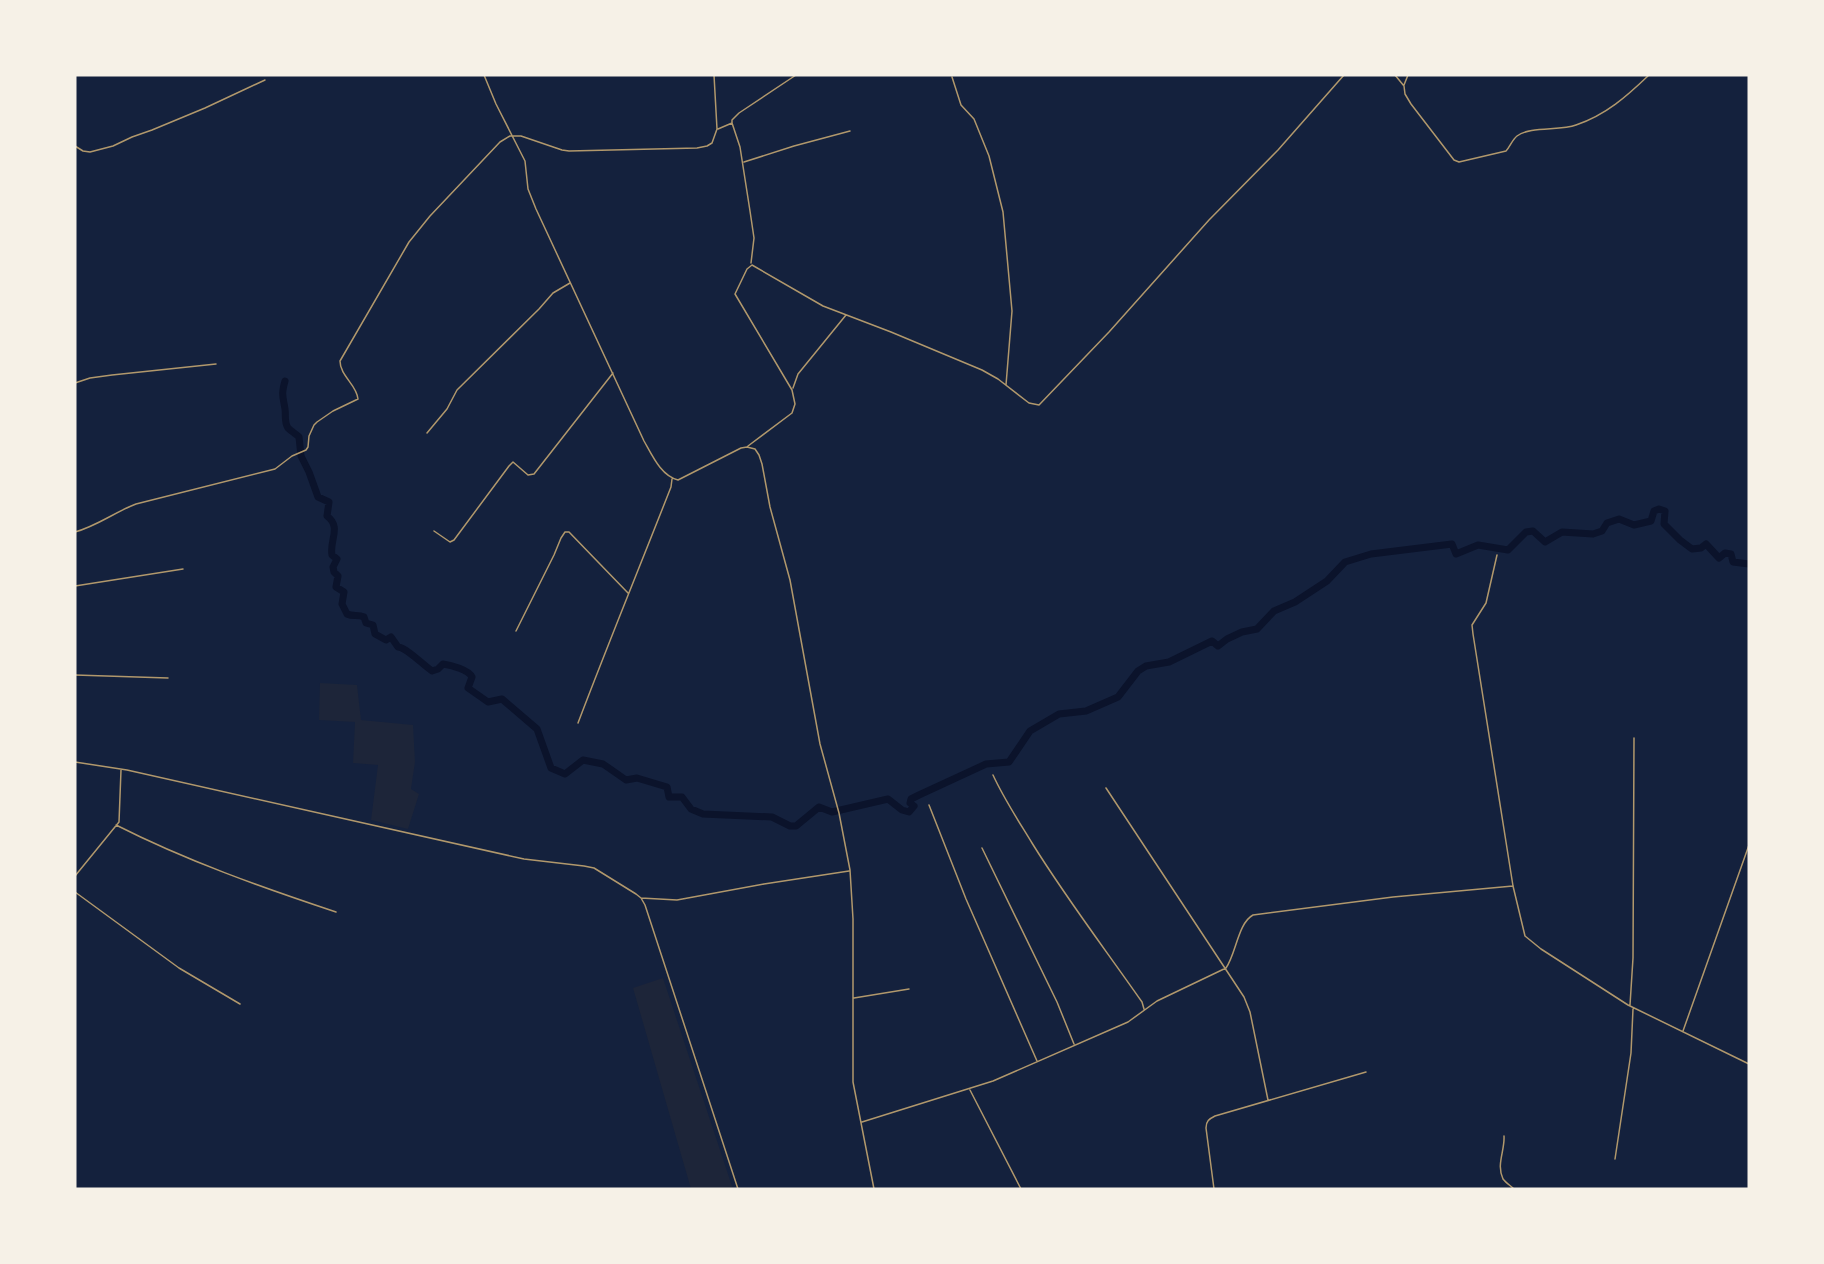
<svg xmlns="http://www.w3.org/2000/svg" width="1824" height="1264" font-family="Lato,sans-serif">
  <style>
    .green { fill: #1d2539 }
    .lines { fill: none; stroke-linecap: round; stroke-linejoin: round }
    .river { stroke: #0b132b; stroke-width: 7 }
    .minor { stroke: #b1986c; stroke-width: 1.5 }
  </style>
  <rect width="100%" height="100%" fill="#14213d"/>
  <path class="green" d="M 320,683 L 357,685 L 361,720 L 413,725 L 415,762 L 411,789 L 419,794 L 408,829 L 371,820 L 378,765 L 353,763 L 355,722 L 319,720 Z
    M 663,978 L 733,1189 L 691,1189 L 633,988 Z"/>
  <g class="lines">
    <path class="river" d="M 285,381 C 281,395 283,396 285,409 C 286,416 284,422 288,428 C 291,431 296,434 299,437 L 301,456 L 309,472 L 318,497 L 329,502 L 327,516 C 342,527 329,541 332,555 L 337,559 L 333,567 L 334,572 L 338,576 L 336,587 L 344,592 L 342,604 L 347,614 C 353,617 358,614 364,617 L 366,623 L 373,625 L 375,634 L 386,640 L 391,637 L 398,647 C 407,648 422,664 432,671 L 438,669 L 443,664 C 451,665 469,670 472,677 L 468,688 L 488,702 L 502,699 L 537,729 L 551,768 L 565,774 L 583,760 L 603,764 L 626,780 L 637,778 L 667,787 L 669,797 L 682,797 L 691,809 L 703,814 L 772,817 L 790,826 L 796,826 L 819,807 L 832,812 L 888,799 L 902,810 L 909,812 L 914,806 L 910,803 L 911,799 L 919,795 L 986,764 L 1009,762 L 1030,731 L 1059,714 L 1086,711 L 1118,697 L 1138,671 L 1146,666 L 1169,662 L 1212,641 L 1218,646 L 1227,639 L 1242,632 L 1257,629 L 1274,611 L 1295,602 L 1327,581 L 1345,562 L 1371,554 L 1452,544 L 1456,554 L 1478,545 L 1508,550 L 1526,532 L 1533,531 L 1545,542 L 1562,532 L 1593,534 L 1602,531 L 1607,523 L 1619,519 L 1634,525 L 1651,521 L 1654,511 L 1659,509 L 1665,511 L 1664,524 L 1680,540 L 1692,549 L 1701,548 L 1706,544 L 1719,558 L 1725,553 L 1731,554 L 1733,562 L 1749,564"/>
    <path class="minor" d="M 484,75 L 496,104 L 525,161 L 528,189 L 536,209 L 644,441 C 652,455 661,476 678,480 L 741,448 L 747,447 L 755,449 L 759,455 L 762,464 L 770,507 L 790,580 L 820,744 L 839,813 L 850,870 L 853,919 L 853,1082 L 874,1189
      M 1395,75 L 1404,86 L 1405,94 L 1411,104 L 1454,160 L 1459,162 L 1506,151 C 1510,147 1512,140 1517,136 C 1530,126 1560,131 1576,125 C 1606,115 1627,96 1649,75
      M 952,77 L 961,105 L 974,119 L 989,156 L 1003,212 L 1012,311 L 1006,385
      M 1404,85 L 1408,75
      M 732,123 L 740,147 L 750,211 L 754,238 L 751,263
      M 718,129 L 732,123 L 732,120 L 739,113 L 796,75
      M 75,146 L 83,151 L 90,152 L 113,146 L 132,137 L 152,130 L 205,108 L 265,80
      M 744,162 L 794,146 L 850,131
      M 75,383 L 90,378 L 112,375 L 216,364
      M 793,388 L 798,374 L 846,315
      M 427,433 L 447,409 L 457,390 L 539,309 L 553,293 L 570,283
      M 748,446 L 792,413 L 795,404 L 792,390 L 735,294 L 747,269 L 752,265 L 823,306 L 891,332 L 982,370 L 998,379 L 1029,403 L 1039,405 L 1109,332 L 1209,220 L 1278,150 L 1344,75
      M 434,531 L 450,542 L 454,540 L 509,466 L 513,462 L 528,475 L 534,474 L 613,373
      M 75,532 C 97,526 115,512 136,504 L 275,469 L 292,456 L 306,450 L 308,447 L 309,436 L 314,425 L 317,422 L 333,411 L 358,399 C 357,385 340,376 340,361 L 409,242 L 430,216 L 500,142 L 510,136 L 521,136 L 562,150 L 569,151 L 697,148 L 707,146 L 712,143 L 717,129 L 714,75
      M 1497,555 L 1486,603 L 1472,625 L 1473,634 L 1513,886 L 1525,936 L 1541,949 L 1628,1005 L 1749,1064
      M 75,586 L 183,569
      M 516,631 L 554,555 L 561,538 L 565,532 L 569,532 L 628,593
      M 75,675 L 168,678
      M 578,723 C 608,644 640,566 671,487 L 672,479
      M 75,762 L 127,770 L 524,859 L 584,866 L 594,868 L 636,894 L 641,898 L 645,905 L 738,1189
      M 993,775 C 1004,799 1018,820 1032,843 C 1066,898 1105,949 1142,1002 L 1144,1009
      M 1106,788 L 1244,997 L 1250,1012 L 1268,1100
      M 929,805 L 966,899 L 1037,1061
      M 116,825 C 187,861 261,887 336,912
      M 982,848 L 1057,1002 L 1074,1044
      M 75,876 L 119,822 L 121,770
      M 75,892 L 179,968 L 240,1004
      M 641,898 L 677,900 L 764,884 L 849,871
      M 854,998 L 909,989
      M 1630,1005 L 1633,958 L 1634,738
      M 1683,1031 L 1749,845
      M 970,1090 L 1021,1189
      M 862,1122 L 993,1081 L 1128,1022 L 1157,1001 L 1226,968 C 1236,954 1238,923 1253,915 L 1393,897 L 1513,886
      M 1504,1136 C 1505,1151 1496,1164 1503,1179 C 1506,1183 1511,1186 1514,1189
      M 1615,1159 L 1631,1053 L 1633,1009
      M 1214,1189 L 1206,1128 C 1206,1121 1209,1119 1215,1116 L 1366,1072"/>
  </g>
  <rect width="1824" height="1264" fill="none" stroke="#f6f1e7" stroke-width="153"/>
</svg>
